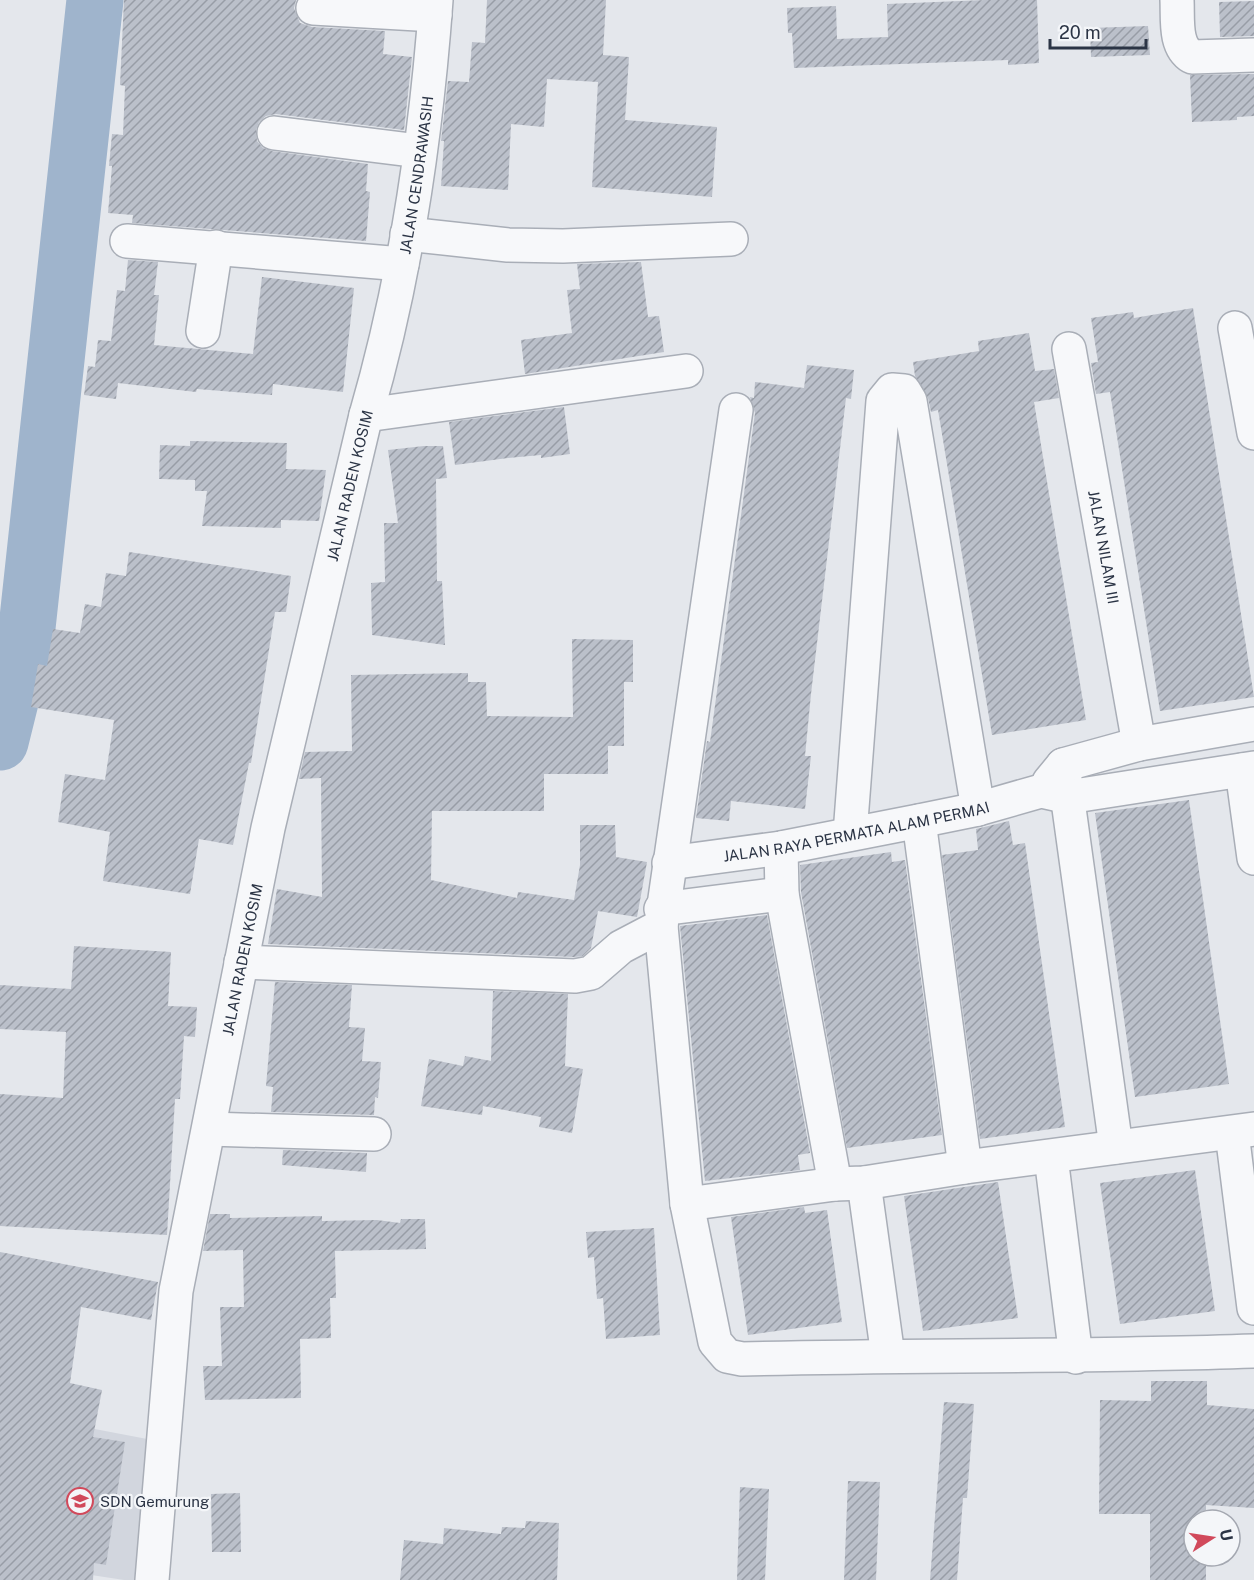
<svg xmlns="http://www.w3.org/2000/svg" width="1254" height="1580" font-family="'Public Sans',sans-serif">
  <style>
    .built { fill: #d2d6de }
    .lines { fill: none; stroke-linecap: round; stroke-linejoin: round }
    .river { stroke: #9fb4cc; stroke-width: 57 }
    .building { fill: url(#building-hatch) }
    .minor-casing { stroke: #a9aeb7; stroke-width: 36 }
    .minor { stroke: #f7f8fa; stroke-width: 33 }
    .labels { text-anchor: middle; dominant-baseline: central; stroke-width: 4.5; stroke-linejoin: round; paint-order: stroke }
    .street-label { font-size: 15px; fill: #2b3445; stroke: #f4f6f9 }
    .poi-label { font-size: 15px; fill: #2b3445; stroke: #f4f6f9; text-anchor: start }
  </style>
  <defs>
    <pattern id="building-hatch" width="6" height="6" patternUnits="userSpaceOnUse" patternTransform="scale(1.5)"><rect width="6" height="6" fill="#bbc0ca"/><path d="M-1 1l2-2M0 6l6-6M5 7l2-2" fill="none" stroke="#989da6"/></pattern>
  </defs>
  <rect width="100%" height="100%" fill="#e4e7ec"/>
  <path class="built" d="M 0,1411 L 163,1442 L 154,1580 L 124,1580 L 0,1561 Z"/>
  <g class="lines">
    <path class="river" d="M 0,742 L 26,637 L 95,0"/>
  </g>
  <path class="building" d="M 124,0 L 296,0 L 294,8 L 300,23 L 312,27 L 385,31 L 383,54 L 412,57 L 404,130 L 276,114 L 266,116 L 259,122 L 256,130 L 257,141 L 263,148 L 271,151 L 368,164 L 366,191 L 370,192 L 366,241 L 132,223 L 133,215 L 108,213 L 112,166 L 109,166 L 112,134 L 123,135 L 125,86 L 120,85 Z
    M 487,0 L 606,0 L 603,55 L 629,57 L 625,120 L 717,127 L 712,197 L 592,187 L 598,82 L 547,79 L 544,127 L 511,124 L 508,190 L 441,186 L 444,141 L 441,141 L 448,81 L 469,82 L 472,42 L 485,43 Z
    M 985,0 L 1037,0 L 1039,63 L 1008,65 L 1008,60 L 794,68 L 792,33 L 788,33 L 787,8 L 836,6 L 837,39 L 888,37 L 887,4 Z
    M 1254,1 L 1254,36 L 1220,37 L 1219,2 Z
    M 1148,26 L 1150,55 L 1091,57 L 1090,28 Z
    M 1254,74 L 1254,116 L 1237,117 L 1237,120 L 1192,122 L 1190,75 Z
    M 128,260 L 158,262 L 154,295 L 159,295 L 154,345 L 253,354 L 262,277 L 354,288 L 343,392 L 273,384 L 272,395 L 197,389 L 196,392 L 118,383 L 116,399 L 84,395 L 88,366 L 95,367 L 98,340 L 111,341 L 117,290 L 125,291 Z
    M 641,262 L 648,317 L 659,316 L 664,352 L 525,374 L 521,340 L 572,333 L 567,290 L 580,289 L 577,264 Z
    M 1193,308 L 1254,697 L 1160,711 L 1110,392 L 1096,394 L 1091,363 L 1098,362 L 1091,318 L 1133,312 L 1134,318 Z
    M 1029,333 L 1035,371 L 1054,369 L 1059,398 L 1034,402 L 1086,720 L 992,735 L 938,410 L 931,412 L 928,398 L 915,376 L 913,362 L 979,351 L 978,341 Z
    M 807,365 L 854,370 L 851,399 L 846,398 L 811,694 L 805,756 L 811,756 L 805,809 L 731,801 L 729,821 L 696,818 L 707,741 L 710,742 L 755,413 L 750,397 L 754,398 L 755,382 L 804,388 Z
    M 564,407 L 570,454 L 541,458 L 541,455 L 508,458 L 455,465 L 449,422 Z
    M 190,441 L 287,443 L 286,469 L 326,470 L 319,521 L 281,520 L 281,528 L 202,526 L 207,491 L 195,491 L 195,480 L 159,479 L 160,445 L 190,446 Z
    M 424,446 L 443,446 L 447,478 L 436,479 L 437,581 L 442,581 L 445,645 L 372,635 L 371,583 L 385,582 L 384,523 L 398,523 L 388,450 Z
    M 129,552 L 291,576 L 286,612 L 275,612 L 251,763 L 249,763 L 233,845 L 199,839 L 190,894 L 103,881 L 110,832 L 58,822 L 65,774 L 105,780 L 114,720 L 31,707 L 38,664 L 47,666 L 53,629 L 80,633 L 85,604 L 101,607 L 106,573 L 126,576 Z
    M 572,639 L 633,640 L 633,682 L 624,682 L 624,746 L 608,746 L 608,774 L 544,774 L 544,811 L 432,811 L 431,880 L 517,898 L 518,892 L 574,900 L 580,865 L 580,825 L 615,825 L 616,857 L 647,862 L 637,917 L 598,911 L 591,948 L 583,956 L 574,957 L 268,944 L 277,889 L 322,897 L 321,778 L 299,779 L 305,752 L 352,751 L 351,675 L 468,673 L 468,682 L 486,682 L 487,716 L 573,717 Z
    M 1189,800 L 1229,1084 L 1135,1097 L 1095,813 Z
    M 1009,821 L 1013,845 L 1025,843 L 1065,1127 L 980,1139 L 942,855 L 978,850 L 976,829 Z
    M 891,852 L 892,862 L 905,860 L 942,1135 L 847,1148 L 801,892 L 800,865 Z
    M 767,915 L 810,1153 L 798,1155 L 800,1170 L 705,1181 L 680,926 Z
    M 74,946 L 171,952 L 168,1006 L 197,1007 L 195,1037 L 184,1036 L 180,1099 L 175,1099 L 167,1235 L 0,1226 L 0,1094 L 63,1098 L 66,1032 L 0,1029 L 0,985 L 71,989 Z
    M 275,982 L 352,985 L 349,1027 L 365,1028 L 362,1061 L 381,1062 L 378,1098 L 375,1097 L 374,1115 L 271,1112 L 273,1087 L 266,1086 Z
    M 493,991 L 568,994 L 565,1066 L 583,1069 L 572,1133 L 539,1127 L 541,1117 L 483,1106 L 482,1115 L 421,1106 L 429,1059 L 463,1066 L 465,1056 L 491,1061 Z
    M 283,1150 L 367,1153 L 366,1172 L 282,1165 Z
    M 1195,1170 L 1215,1311 L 1120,1324 L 1100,1183 Z
    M 998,1182 L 1018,1318 L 923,1331 L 904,1196 Z
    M 804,1207 L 805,1213 L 827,1210 L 842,1322 L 748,1335 L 731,1217 Z
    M 210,1214 L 230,1214 L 230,1218 L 322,1216 L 322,1221 L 377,1220 L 400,1223 L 401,1219 L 425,1219 L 426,1249 L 335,1251 L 336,1298 L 330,1298 L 331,1338 L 300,1339 L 301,1398 L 205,1400 L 203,1366 L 222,1366 L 220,1307 L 244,1307 L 243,1250 L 203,1251 Z
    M 654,1228 L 660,1335 L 606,1339 L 603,1298 L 597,1299 L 594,1257 L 588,1258 L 586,1232 Z
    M 0,1252 L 158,1282 L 151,1320 L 81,1307 L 70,1383 L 102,1390 L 93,1437 L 125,1442 L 106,1565 L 94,1563 L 93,1580 L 0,1580 Z
    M 1151,1381 L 1207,1381 L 1207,1405 L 1254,1409 L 1254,1508 L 1206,1505 L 1206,1520 L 1194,1520 L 1194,1556 L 1206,1556 L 1206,1580 L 1150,1580 L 1150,1514 L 1099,1514 L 1100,1400 L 1151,1401 Z
    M 944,1402 L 974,1404 L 967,1498 L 963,1498 L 957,1580 L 930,1580 Z
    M 848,1481 L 880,1482 L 876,1580 L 844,1580 Z
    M 740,1487 L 769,1489 L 765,1580 L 737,1580 Z
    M 240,1493 L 241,1552 L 212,1552 L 211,1494 Z
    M 526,1521 L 559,1523 L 557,1580 L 400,1580 L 404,1540 L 443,1544 L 444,1528 L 501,1534 L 502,1527 L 525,1528 Z"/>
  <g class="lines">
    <defs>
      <g id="minor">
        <path d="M 1177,0 C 1178,19 1174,46 1192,57 L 1254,55"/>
        <path d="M 313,8 L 435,15"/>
        <path d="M 274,133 L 419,151"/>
        <path d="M 407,234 L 508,245 L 563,246 L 731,239"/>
        <path d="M 127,241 L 402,264"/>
        <path d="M 1235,328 L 1254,433"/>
        <path d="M 203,331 L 216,247"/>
        <path id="s1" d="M 1069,349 L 1139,744"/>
        <path d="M 736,410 L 661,926 L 687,1204 L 715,1342 L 727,1356 L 742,1359 C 913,1355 1083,1357 1254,1351"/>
        <path d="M 366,415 L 686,371"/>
        <path d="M 1063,765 L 1116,1147"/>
        <path d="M 1242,770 L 1254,858"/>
        <path d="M 1049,782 L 1063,765 L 1139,744 L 1254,724"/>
        <path d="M 919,821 L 965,1167"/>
        <path d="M 850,834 L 883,401 L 892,390 L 904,391 L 910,401 L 978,809"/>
        <path d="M 781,848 L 782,894 L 835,1184"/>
        <path id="s2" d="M 669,863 L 781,848 L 919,821 L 978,809 L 1041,791 L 1068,797 L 1254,768"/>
        <path d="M 661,909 L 782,894"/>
        <path d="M 241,962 L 575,976 L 591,973 L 621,947 L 661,926"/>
        <path d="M 209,1129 L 374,1134"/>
        <path d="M 1232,1133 L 1254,1308"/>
        <path d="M 1051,1157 L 1076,1357"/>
        <path d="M 864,1183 L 888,1356"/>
        <path d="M 687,1204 L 835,1184 L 864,1183 L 965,1167 L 1254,1129"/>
        <path id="s3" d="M 152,1580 L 176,1291 L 268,828 L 366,415 C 405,281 426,139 436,0"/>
      </g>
    </defs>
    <use href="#minor" class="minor-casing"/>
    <use href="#minor" class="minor"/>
  </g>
  <defs>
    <symbol id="school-ring" viewBox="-11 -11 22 22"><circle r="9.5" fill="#f4f6f9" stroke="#d1495b" stroke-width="1.5"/><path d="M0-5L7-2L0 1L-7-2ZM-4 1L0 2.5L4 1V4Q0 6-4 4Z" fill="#d1495b"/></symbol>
  </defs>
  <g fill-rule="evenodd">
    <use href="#school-ring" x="65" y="1486" width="30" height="30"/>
  </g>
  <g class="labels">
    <g class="street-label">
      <text stroke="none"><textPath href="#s3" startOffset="1432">JALAN CENDRAWASIH</textPath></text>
      <text stroke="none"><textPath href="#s3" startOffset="1114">JALAN RADEN KOSIM</textPath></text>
      <text stroke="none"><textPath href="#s1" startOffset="201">JALAN NILAM III</textPath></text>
      <text stroke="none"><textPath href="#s2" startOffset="190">JALAN RAYA PERMATA ALAM PERMAI</textPath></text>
      <text stroke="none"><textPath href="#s3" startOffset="628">JALAN RADEN KOSIM</textPath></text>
    </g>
    <g class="poi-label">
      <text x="100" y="1501">SDN Gemurung</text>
    </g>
  </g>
  <g transform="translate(1212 1538) rotate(78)"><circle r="28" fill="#f4f6f9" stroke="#a4a8b1" stroke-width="1.5"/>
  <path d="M0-4.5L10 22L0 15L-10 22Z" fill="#d1495b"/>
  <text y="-9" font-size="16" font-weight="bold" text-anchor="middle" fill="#2b3445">U</text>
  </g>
  <path d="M1050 39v9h96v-9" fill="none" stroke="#2b3445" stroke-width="3"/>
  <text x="1059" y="39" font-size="18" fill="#2b3445" stroke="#f4f6f9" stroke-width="4.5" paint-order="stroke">20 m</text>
</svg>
